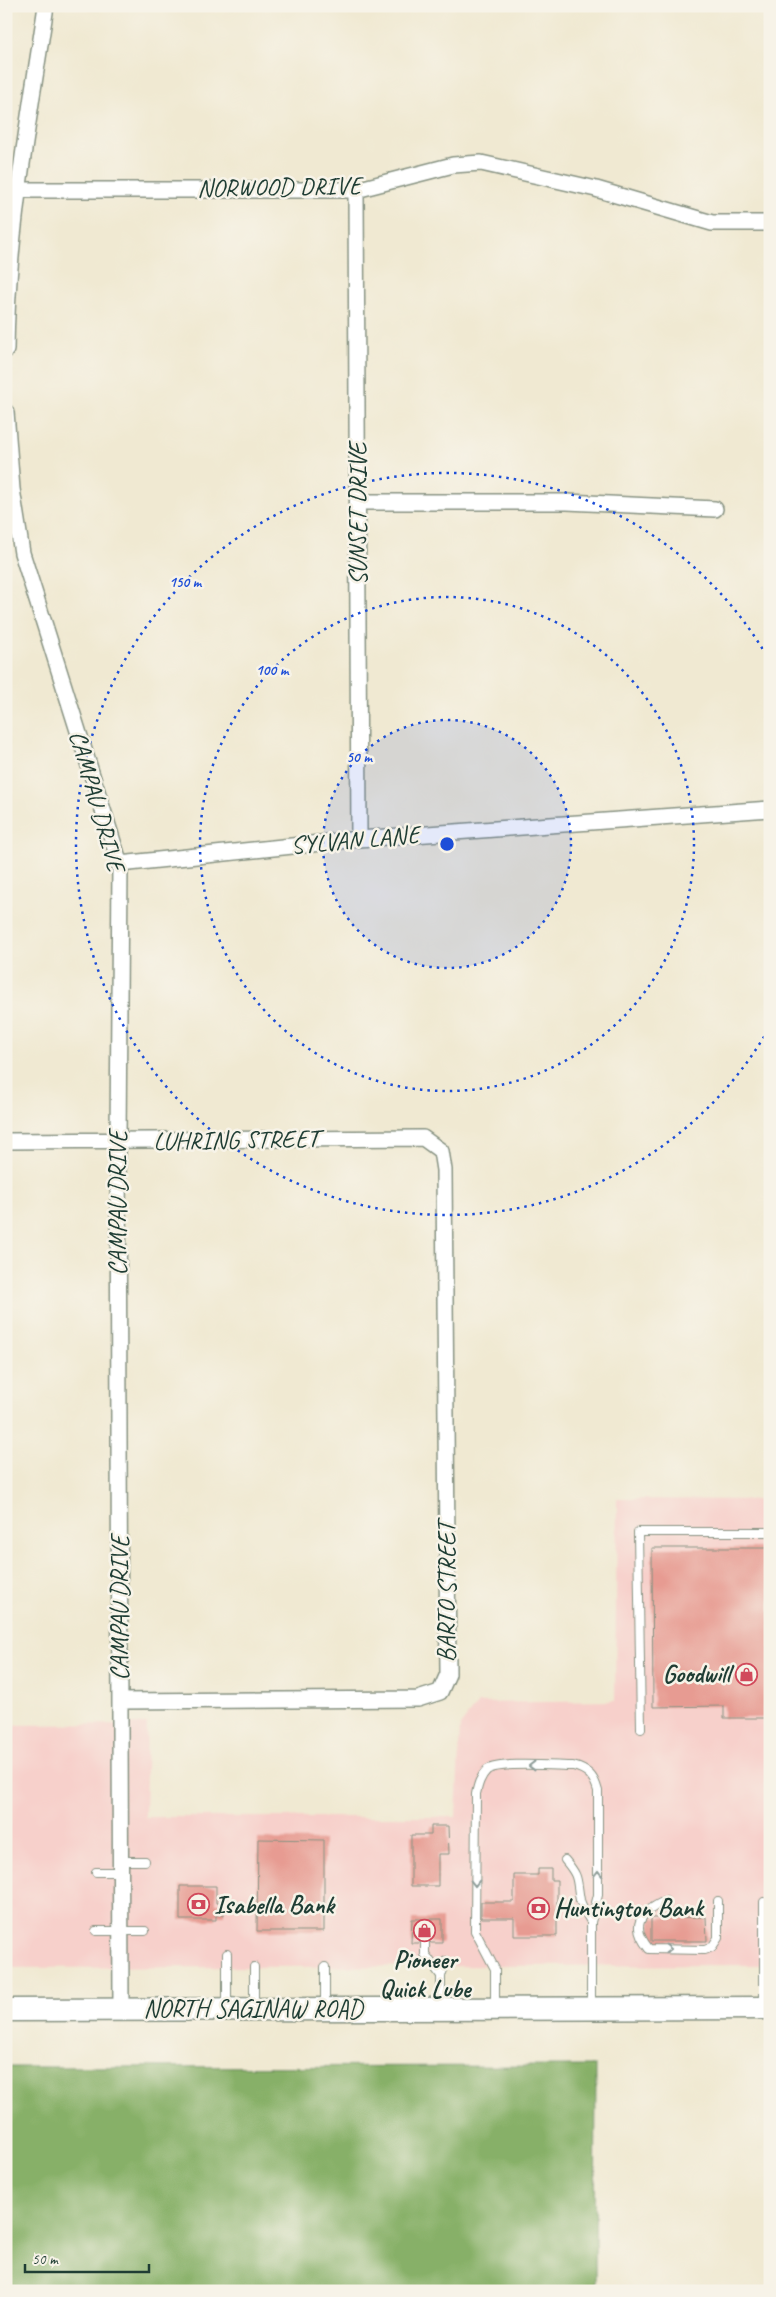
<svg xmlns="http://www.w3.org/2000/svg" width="776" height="2297" font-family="Caveat,sans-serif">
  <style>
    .built { fill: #f7d0cb }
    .forest { fill: #87b067; stroke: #53764e }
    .building { fill: #e79b92 }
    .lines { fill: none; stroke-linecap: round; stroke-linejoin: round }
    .lane-casing { stroke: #889383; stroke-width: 10 }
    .street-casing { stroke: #889383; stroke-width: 18 }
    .secondary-casing { stroke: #889383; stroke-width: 25 }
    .lane { stroke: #fff; stroke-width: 8 }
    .street { stroke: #fff; stroke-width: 15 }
    .secondary { stroke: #fff; stroke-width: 22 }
    .oneway { stroke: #8f9e9a }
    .ring { fill: none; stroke: #1d4ed8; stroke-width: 2.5; stroke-dasharray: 2.5 5 }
    .labels { text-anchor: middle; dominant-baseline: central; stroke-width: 5; stroke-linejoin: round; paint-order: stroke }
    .street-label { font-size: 25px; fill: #1f3d34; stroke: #f7f3e8 }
    .poi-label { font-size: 25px; font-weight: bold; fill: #1f3d34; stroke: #f7f3e8; text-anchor: start }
    .centre { fill: #1d4ed8; stroke: #f7f3e8; stroke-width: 2.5 }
    .ring-label { font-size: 15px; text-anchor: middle; font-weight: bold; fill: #1d4ed8; stroke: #f7f3e8; stroke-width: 5; stroke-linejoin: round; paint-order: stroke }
  </style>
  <rect width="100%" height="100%" fill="#f7f3e8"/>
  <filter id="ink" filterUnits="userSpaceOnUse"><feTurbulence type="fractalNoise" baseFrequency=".02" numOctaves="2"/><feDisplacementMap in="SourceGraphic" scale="10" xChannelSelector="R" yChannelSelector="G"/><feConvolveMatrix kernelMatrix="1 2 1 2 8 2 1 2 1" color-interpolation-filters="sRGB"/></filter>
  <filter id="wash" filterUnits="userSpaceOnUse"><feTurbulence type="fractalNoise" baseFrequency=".0096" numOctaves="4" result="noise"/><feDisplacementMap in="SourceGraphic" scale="20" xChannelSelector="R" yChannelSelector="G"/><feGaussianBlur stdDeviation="1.12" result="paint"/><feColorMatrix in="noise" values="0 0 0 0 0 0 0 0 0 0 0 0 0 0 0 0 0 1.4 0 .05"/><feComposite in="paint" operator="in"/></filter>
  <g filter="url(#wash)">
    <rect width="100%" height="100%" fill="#f0e9d2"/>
    <path class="built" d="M 617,1499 L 770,1500 L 770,1965 L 6,1968 L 6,1725 L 147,1724 L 145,1817 L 456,1817 L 460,1726 L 478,1703 L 615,1701 Z"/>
    <path class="forest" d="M 596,2066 L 595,2291 L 6,2291 L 6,2067 Z"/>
    <g id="blocks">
      <path class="building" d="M 652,1548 L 770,1548 L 770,1718 L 724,1718 L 724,1706 L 653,1707 Z
        M 431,1826 L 448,1826 L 449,1854 L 438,1854 L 438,1886 L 411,1886 L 411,1835 L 431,1835 Z
        M 258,1839 L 324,1840 L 324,1931 L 257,1931 Z
        M 538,1869 L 551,1869 L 551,1880 L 557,1880 L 557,1936 L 514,1936 L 514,1918 L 481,1918 L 481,1902 L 514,1902 L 514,1875 L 538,1875 Z
        M 180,1886 L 216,1886 L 216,1903 L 224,1903 L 224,1915 L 216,1915 L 216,1920 L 180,1920 Z
        M 706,1917 L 707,1941 L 651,1941 L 651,1918 Z
        M 412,1919 L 442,1919 L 442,1943 L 431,1943 L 425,1937 L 422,1938 L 419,1943 L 411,1943 Z"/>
    </g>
  </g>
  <g filter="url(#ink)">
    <use href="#blocks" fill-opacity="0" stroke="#889383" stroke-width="1"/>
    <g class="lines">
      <defs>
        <path id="lane" d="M 641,1729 L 638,1532 L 770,1532
          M 565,1860 C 580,1878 576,1878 580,1900 C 582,1907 587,1915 591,1922
          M 120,1861 L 145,1861
          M 96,1872 L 120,1872
          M 665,1901 C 641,1912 629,1925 649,1949 L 705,1950 L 712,1947 L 718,1938 L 718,1901
          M 764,1902 L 764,2007
          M 96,1931 L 145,1931
          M 425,1943 L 425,1954 L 441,1976
          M 227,1954 L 227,2007
          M 254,1967 L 254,2007
          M 325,1967 L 325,2007
          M 441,2007 L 441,1976 L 446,1961
          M 495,2007 L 495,1969 L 475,1931 L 476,1794 C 478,1785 480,1777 487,1770 C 499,1761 556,1766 573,1766 C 588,1770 594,1776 598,1791 L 598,1895 L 591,1922 L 591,2006"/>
        <path id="street" d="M 18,190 L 356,190 L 453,165 L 481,163 L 596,189 L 712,223 L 770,223
          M 356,190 L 359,839
          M 6,350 C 7,235 29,120 46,6
          M 6,412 L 12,489 L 22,553 L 120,864 L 118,1141 L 121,2010
          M 358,502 L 567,502 L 715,509
          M 120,864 L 359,839 L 770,809
          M 6,1141 L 423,1138 L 441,1151 L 444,1170 L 448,1674 L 440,1692 L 418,1699 L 120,1701"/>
        <path id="secondary" d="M 6,2010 L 770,2008"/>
      </defs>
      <use href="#lane" class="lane-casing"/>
      <use href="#street" class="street-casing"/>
      <use href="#secondary" class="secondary-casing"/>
      <use href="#lane" class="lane"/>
      <use href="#street" class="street"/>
      <use href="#secondary" class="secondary"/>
    </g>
    <defs><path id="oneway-chevron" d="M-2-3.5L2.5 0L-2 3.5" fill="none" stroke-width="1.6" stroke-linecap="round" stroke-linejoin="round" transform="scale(1.25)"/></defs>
    <g class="oneway">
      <use href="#oneway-chevron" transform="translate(532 1766) rotate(180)"/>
      <use href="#oneway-chevron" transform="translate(598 1874) rotate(-90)"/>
      <use href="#oneway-chevron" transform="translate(475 1883) rotate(90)"/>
      <use href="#oneway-chevron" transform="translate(668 1949) rotate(1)"/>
    </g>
  </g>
  <circle cx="447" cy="844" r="124" fill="#1d4ed8" fill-opacity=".12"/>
  <g class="ring">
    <circle cx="447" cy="844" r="124"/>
    <circle cx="447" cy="844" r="247"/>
    <path d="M768 1030A371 371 0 1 1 768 658"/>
  </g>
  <defs>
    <symbol id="shop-ring" viewBox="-11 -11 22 22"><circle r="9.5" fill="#f7f3e8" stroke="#d1495b" stroke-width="1.5"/><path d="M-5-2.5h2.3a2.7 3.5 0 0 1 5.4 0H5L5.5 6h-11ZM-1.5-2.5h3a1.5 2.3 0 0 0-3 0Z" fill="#d1495b"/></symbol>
    <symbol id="bank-ring" viewBox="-11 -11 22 22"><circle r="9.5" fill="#f7f3e8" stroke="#d1495b" stroke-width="1.5"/><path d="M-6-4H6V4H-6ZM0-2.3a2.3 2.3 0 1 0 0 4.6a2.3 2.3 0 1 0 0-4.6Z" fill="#d1495b"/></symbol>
  </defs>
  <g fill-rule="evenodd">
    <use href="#shop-ring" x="734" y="1662" width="25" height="25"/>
    <use href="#bank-ring" x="186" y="1892" width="25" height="25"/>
    <use href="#bank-ring" x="526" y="1896" width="25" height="25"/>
    <use href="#shop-ring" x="412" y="1918" width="25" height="25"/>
  </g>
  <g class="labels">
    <g class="street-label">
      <text transform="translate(279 187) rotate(-1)">NORWOOD DRIVE</text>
      <text transform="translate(358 514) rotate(-90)">SUNSET DRIVE</text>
      <text transform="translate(97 801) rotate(74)">CAMPAU DRIVE</text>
      <text transform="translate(355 840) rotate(-5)">SYLVAN LANE</text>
      <text transform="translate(236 1140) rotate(-1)">LUHRING STREET</text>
      <text transform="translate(118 1203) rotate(-90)">CAMPAU DRIVE</text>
      <text transform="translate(447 1592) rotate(-90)">BARTO STREET</text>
      <text transform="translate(120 1608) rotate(-90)">CAMPAU DRIVE</text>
      <text x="253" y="2009">NORTH SAGINAW ROAD</text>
    </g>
    <g class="poi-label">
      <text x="730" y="1674" text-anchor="end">Goodwill</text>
      <text x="214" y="1905">Isabella Bank</text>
      <text x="554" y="1908">Huntington Bank</text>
      <text x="425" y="1960" text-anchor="middle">Pioneer<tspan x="425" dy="29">Quick Lube</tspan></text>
    </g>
  </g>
  <circle cx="447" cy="844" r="8" class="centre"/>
  <g class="ring-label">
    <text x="185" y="587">150 m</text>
    <text x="272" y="675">100 m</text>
    <text x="359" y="762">50 m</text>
  </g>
  <rect width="776" height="2297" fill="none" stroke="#f7f3e8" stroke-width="25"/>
  <path d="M25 2264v8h124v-8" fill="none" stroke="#1f3d34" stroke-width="2.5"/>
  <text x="32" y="2264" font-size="15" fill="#1f3d34" stroke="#f7f3e8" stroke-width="4" paint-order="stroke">50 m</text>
</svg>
